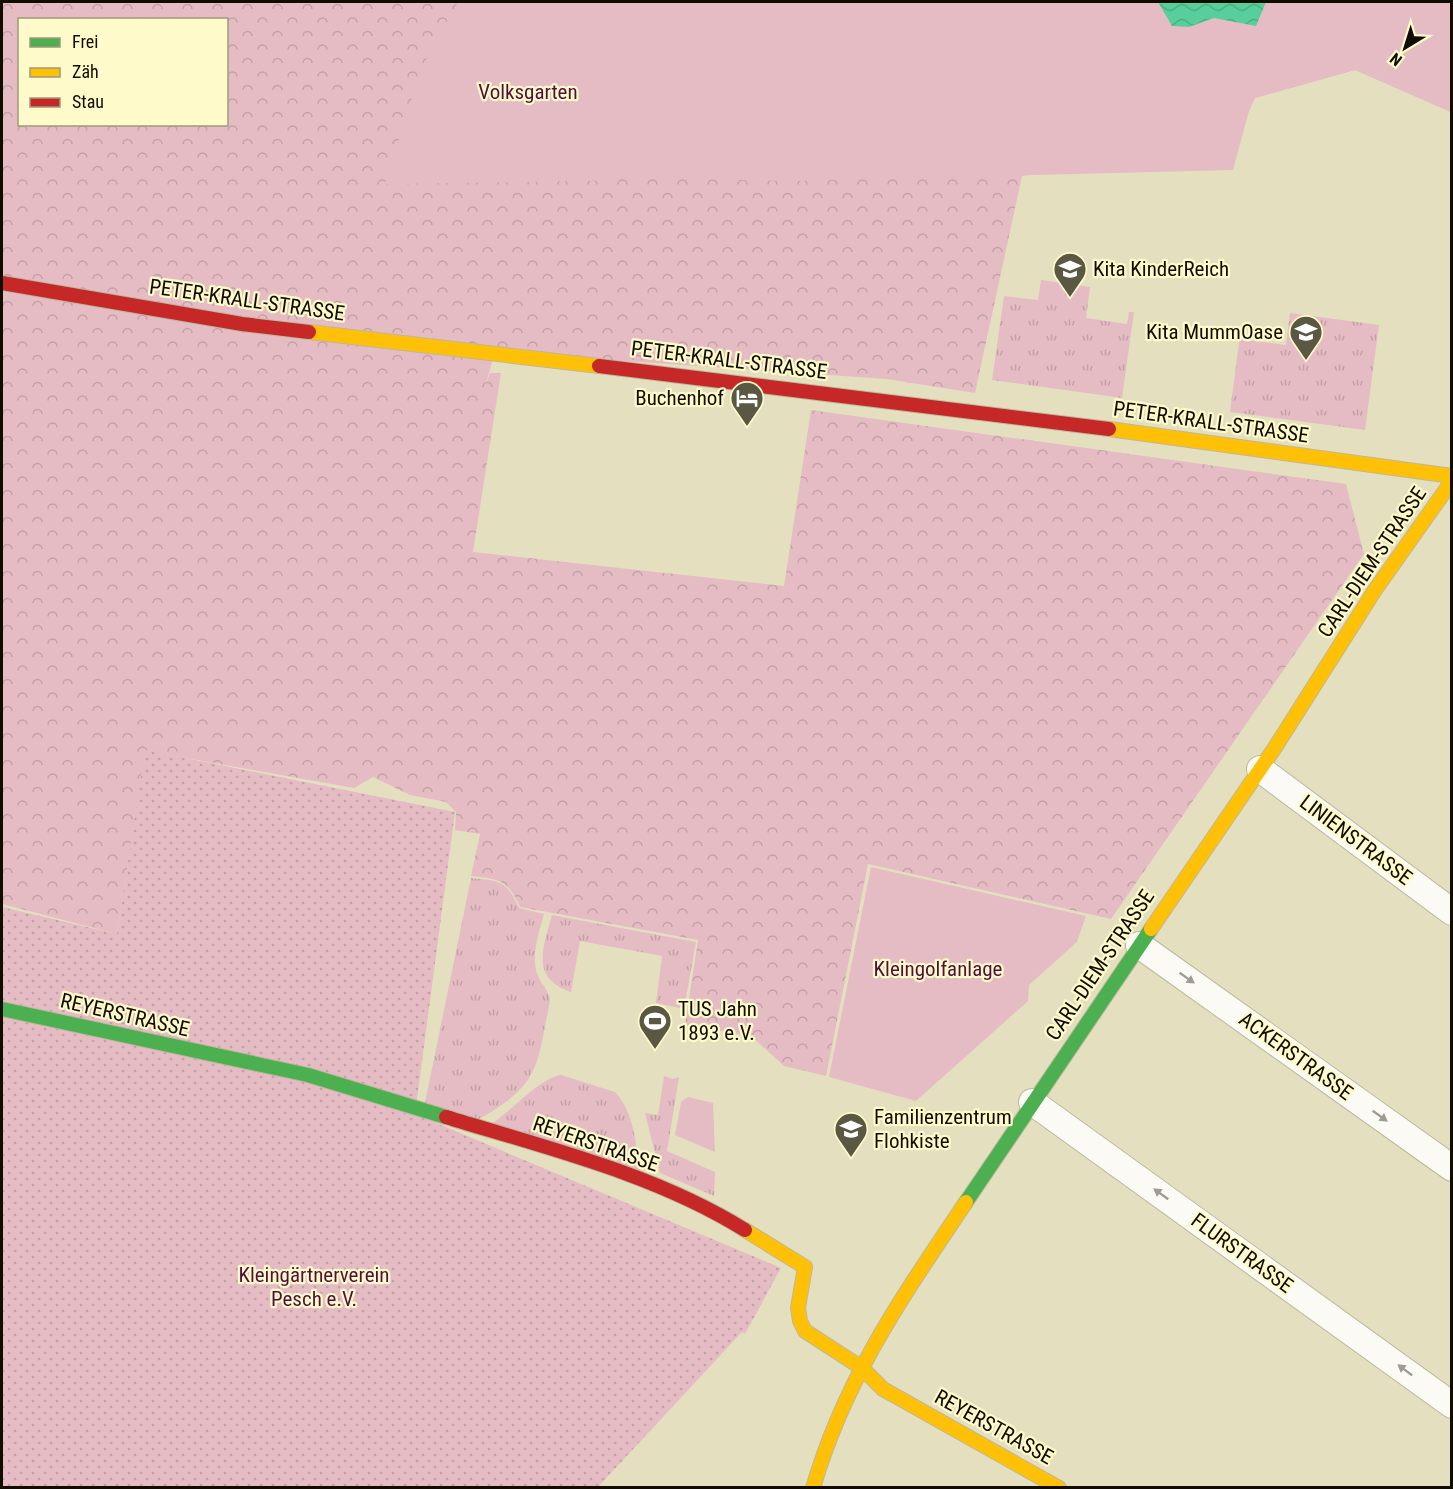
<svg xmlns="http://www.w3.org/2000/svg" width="1453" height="1489" font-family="'Roboto Condensed',sans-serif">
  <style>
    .grass { fill: url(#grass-tufts) }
    .forest { fill: url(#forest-crowns); fill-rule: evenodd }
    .park { fill: #e5bcc4 }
    .garden { fill: url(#garden-dots) }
    .water { fill: url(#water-waves) }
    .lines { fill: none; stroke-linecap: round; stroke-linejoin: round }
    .street-casing { stroke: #bbb89d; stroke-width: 28 }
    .fast-casing { stroke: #bbb89d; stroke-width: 16 }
    .slow-casing { stroke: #bbb89d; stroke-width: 16 }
    .jam-casing { stroke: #bbb89d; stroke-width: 16 }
    .street { stroke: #fbfaf5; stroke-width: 26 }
    .fast { stroke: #4caf50; stroke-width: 14 }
    .slow { stroke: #ffc107; stroke-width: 14 }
    .jam { stroke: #c62828; stroke-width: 14 }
    .oneway { fill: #9d9b93 }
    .labels { text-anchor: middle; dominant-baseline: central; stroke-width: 4.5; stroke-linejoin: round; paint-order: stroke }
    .park-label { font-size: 21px; fill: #510f3e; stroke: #fffac9 }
    .poi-label { font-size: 21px; fill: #100d00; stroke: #fffac9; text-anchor: start }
    .street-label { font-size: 21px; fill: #100d00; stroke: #fffac9 }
  </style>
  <defs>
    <pattern id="grass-tufts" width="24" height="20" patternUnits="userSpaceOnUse" patternTransform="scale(1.5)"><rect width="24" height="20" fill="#e5bcc4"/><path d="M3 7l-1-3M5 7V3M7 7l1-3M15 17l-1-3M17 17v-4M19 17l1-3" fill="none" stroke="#c3a0a7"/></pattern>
    <pattern id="forest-crowns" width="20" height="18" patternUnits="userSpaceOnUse" patternTransform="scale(1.5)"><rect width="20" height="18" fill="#e5bcc4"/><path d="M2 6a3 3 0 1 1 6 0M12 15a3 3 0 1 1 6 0" fill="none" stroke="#c3a0a7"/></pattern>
    <pattern id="garden-dots" width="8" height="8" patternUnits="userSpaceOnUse" patternTransform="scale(1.5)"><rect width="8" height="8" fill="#e5bcc4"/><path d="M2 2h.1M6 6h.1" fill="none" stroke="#c3a0a7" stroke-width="1.8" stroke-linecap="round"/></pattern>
    <pattern id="water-waves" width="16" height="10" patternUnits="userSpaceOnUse" patternTransform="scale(1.5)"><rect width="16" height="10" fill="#57ce9b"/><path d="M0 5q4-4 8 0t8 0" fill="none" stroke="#4bb084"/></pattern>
  </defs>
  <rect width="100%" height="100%" fill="#e4e0bf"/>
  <path class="grass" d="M 1041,280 L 1090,287 L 1086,318 L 1127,324 L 1129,312 L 1134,312 L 1122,398 L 992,380 L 1004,296 L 1038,300 Z
    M 1290,313 L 1379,325 L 1365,430 L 1230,412 L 1241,327 L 1246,327 L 1245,340 L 1286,345 Z
    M 471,878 C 501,881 506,880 519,908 L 544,914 C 539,933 530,957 538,976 C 542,985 549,990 550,1001 C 536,1069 541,1084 477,1120 L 425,1103 Z
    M 552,915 L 696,942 L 684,1009 L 656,1003 L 662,956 L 580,941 L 571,992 C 530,979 543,947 552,915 Z
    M 561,1075 L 615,1092 C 635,1113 636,1148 641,1175 L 490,1125 C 512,1111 539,1078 561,1075 Z
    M 664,1076 L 673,1079 L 679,1077 L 667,1151 L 715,1172 L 714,1196 L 660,1173 L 645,1113 L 658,1115 Z"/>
  <path class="forest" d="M 2,2 L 509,2 L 1361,48 L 1451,112 L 1355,70 L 1255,98 L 1249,111 L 1065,169 L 1022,176 L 975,393 L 887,379 L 495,352 L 485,387 L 490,373 L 501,373 L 473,552 L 784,586 L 811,410 L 1346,484 L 1364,554 L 1111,919 L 868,864 L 826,1076 L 784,1066 L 751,1036 L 685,1025 L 698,940 L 520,907 C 508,880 500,879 471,876 L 480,834 L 455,830 L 456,812 L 446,802 L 410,795 L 373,777 L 354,788 L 146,751 L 117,934 L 2,904 ZM 20,20 L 226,20 L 226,124 L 20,124 Z"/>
  <path class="park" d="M 458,2 L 1451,2 L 1451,112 L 1355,70 L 1255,98 L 1249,111 L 1233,170 L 796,181 L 629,178 L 590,181 L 385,184 L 422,67 Z
    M 871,867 L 1086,916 L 1077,942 L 1029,985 L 1028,1001 L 916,1101 L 829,1077 Z
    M 688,1097 L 713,1103 L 715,1152 L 675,1135 L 681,1102 Z"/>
  <path class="garden" d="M 145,750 L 455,812 L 415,1114 L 781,1268 L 745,1334 L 742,1332 L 598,1487 L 2,1488 L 2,907 L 117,934 Z"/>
  <path class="water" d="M 1158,2 L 1266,2 L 1256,26 L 1214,18 L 1189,27 L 1172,26 Z"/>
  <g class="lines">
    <defs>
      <path id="street" d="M 1260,769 L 1452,912
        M 1139,945 L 1452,1168
        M 1032,1102 L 1452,1405"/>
      <path id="fast" d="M 2,1009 L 308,1075 L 446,1117
        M 966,1202 L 1151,929"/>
      <path id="slow" d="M 309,332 L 599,366
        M 1109,429 L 1452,476
        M 1151,929 L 1274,749 L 1375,590 L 1452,481
        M 745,1230 L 805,1267 L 798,1308 L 800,1321 L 805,1331 L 862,1368 L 883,1389 L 1059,1488
        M 813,1488 C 845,1378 903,1296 966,1202"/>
      <path id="jam" d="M 2,283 L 242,324 L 309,332
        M 599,366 L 1109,429
        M 446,1117 C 547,1148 655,1174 745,1230"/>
    </defs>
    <use href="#street" class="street-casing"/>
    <use href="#fast" class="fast-casing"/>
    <use href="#slow" class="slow-casing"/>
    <use href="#jam" class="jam-casing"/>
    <use href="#street" class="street"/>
    <use href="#fast" class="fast"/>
    <use href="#slow" class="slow"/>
    <use href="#jam" class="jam"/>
  </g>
  <defs><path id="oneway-solid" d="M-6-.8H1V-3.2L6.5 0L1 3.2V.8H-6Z" transform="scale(1.5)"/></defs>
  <g class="oneway">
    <use href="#oneway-solid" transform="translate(1187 978) rotate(35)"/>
    <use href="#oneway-solid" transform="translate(1380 1116) rotate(36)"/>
    <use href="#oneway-solid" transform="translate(1161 1194) rotate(-144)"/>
    <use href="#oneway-solid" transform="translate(1405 1370) rotate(-143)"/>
  </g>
  <defs>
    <symbol id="school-pin" viewBox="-11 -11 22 30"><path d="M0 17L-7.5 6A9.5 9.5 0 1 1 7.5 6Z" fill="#5a5743" stroke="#fffac9"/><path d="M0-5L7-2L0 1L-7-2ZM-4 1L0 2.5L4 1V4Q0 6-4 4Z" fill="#fff"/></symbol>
    <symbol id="hotel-pin" viewBox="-11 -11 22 30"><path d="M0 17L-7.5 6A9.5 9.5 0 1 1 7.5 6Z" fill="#5a5743" stroke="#fffac9"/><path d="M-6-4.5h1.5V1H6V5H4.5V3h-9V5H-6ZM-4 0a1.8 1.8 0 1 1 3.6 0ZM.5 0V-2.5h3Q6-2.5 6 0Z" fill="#fff"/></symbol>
    <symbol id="stadium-pin" viewBox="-11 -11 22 30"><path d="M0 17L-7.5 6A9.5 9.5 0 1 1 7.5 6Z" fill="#5a5743" stroke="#fffac9"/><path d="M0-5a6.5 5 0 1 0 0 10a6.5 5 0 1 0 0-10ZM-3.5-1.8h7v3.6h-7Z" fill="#fff"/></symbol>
  </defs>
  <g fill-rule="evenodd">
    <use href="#school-pin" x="1051" y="250" width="38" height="52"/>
    <use href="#school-pin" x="1287" y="313" width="38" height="52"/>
    <use href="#hotel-pin" x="728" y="379" width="38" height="52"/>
    <use href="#stadium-pin" x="636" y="1002" width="38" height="52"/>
    <use href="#school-pin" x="832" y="1110" width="38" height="52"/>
  </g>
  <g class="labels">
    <g class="park-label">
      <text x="528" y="92">Volksgarten</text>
      <text x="938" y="969">Kleingolfanlage</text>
      <text x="314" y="1275">Kleingärtnerverein<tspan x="314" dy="24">Pesch e.V.</tspan></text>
    </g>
    <g class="poi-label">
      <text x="1093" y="269">Kita KinderReich</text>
      <text x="1283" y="332" text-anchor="end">Kita MummOase</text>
      <text x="724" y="398" text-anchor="end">Buchenhof</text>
      <text x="678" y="1009">TUS Jahn<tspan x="678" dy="24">1893 e.V.</tspan></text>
      <text x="874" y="1117">Familienzentrum<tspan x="874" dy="24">Flohkiste</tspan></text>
    </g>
    <g class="street-label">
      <text transform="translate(247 300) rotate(8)">PETER-KRALL-STRASSE</text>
      <text transform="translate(729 360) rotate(7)">PETER-KRALL-STRASSE</text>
      <text transform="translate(1211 422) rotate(8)">PETER-KRALL-STRASSE</text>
      <text transform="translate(1372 562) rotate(-56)">CARL-DIEM-STRASSE</text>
      <text transform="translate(1356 840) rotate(37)">LINIENSTRASSE</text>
      <text transform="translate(1100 965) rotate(-56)">CARL-DIEM-STRASSE</text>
      <text transform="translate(125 1015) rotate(13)">REYERSTRASSE</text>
      <text transform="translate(1296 1056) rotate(36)">ACKERSTRASSE</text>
      <text transform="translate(596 1144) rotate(19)">REYERSTRASSE</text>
      <text transform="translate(1242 1253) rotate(36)">FLURSTRASSE</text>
      <text transform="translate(994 1427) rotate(29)">REYERSTRASSE</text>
    </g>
  </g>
  <rect width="1453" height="1489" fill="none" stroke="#100d00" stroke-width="6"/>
  <rect x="18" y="18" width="210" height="108" fill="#fffac9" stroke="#9f9b79" stroke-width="1.5"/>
  <rect x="30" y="38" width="30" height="9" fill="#4caf50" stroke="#9f9b79" stroke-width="1.5"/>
  <text x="72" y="48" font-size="18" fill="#100d00">Frei</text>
  <rect x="30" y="68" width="30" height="9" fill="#ffc107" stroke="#9f9b79" stroke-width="1.5"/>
  <text x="72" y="78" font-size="18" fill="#100d00">Zäh</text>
  <rect x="30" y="98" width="30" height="9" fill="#c62828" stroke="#9f9b79" stroke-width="1.5"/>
  <text x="72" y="108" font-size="18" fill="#100d00">Stau</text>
  <g transform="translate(1405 48) rotate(218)" stroke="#fffac9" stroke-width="4.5" paint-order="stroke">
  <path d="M0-4.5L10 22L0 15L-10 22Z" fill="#100d00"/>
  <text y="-9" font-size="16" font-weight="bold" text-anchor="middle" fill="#100d00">N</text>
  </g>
</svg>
